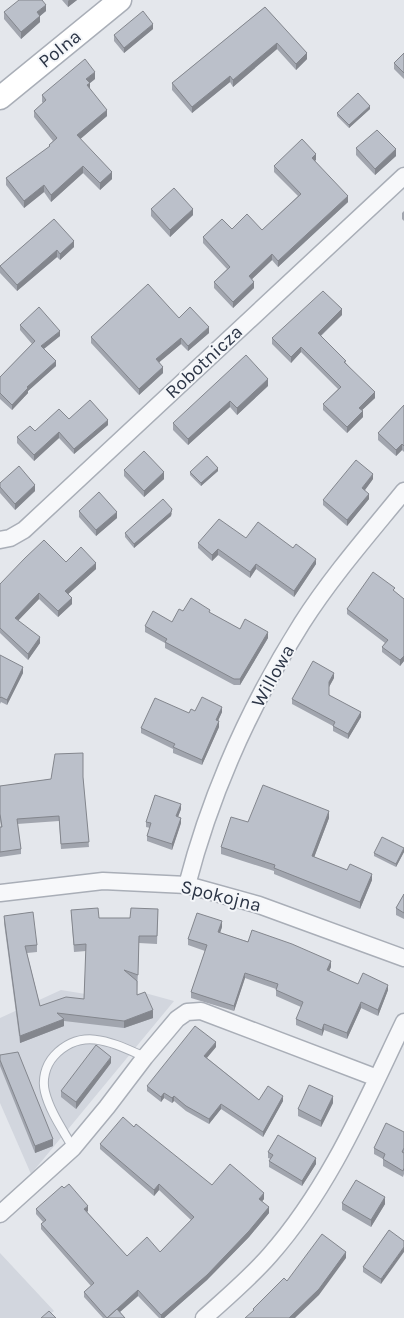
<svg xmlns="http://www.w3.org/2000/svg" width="404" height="1318" font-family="Karla,sans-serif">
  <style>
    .built { fill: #d2d6de }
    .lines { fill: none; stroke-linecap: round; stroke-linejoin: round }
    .lane-casing { stroke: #a9aeb7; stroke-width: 10 }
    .street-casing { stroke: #a9aeb7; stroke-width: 19 }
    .secondary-casing { stroke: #a9aeb7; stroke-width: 25 }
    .lane { stroke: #f7f8fa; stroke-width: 8 }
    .street { stroke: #f7f8fa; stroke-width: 16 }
    .secondary { stroke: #fff; stroke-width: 22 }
    .wall { fill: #a1a5ae }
    .shaded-wall { fill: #83868d }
    .building { fill: #bbc0ca; stroke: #83868d }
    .labels { text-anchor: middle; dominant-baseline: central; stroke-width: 4; stroke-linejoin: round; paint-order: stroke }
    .street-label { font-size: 19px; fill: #2b3445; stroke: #f4f6f9 }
  </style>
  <rect width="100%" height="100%" fill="#e4e7ec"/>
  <path class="built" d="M 61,990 L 104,997 L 145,993 L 174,1001 L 31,1174 L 0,1103 L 0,1018 Z
    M 0,1253 L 54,1311 L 45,1318 L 0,1318 Z"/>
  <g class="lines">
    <defs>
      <path id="lane" d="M 73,1148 C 63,1130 50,1112 45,1092 C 42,1080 45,1066 54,1056 C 82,1026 113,1043 145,1057"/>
      <path id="street" d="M 0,540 L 10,538 L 24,530 L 404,176
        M 187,885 C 211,792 251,704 302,623 C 332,576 369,534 404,491
        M 0,893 L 103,881 L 187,885 L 259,905 L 404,958
        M 0,1214 L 73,1148 L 107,1107 L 145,1057 L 177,1019 L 187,1012 L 201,1011 L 377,1078
        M 204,1318 C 226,1298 250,1278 270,1255 C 330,1187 365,1103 404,1022"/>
      <path id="secondary" d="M 0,98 L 120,0"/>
    </defs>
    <use href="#lane" class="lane-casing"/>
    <use href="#street" class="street-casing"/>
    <use href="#secondary" class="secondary-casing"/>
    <use href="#lane" class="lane"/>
    <use href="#street" class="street"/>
    <use href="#secondary" class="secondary"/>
  </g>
  <path class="wall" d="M 62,0 L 77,0 L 68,7 Z
    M 265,7 L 307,59 L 296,70 L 277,49 L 233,87 L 230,82 L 192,113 L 172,90 L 172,83 Z
    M 46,11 L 40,16 L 40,22 L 21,39 L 4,19 L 4,12 Z
    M 153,29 L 124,53 L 114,41 L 114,35 Z
    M 404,53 L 404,79 L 394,69 L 394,63 Z
    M 95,79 L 90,83 L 90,89 L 107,116 L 80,139 L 112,179 L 100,190 L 83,173 L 51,202 L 44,192 L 24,208 L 6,185 L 6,178 L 49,147 L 49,145 L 53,141 L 34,117 L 34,111 L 43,103 L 42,102 L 42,95 Z
    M 370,109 L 349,128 L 337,116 L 337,113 Z
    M 356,148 L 396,156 L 375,175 L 356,155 Z
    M 316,160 L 315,161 L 348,202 L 278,267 L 272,260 L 252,279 L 254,288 L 233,308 L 214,288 L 214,282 L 227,269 L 203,243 L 203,237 L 232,229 L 262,230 L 298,196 L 274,172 L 274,166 Z
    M 151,209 L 193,215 L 170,237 L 151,216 Z
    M 404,211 L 404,221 L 402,219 L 402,213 Z
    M 54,219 L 74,247 L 60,260 L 57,257 L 17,291 L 0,273 L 0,266 Z
    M 342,315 L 321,336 L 346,363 L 375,398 L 362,410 L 363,417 L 347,433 L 323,410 L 323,404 L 338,389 L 301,352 L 291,363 L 272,344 L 272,338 Z
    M 179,318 L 209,333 L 188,351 L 181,344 L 159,362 L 163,373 L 139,395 L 91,343 L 91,337 Z
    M 20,325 L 60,336 L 44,349 L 56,366 L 28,391 L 28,393 L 12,410 L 0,399 L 0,377 L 32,344 L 20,330 Z
    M 268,386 L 237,415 L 230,407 L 188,445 L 173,430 L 173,423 Z
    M 404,405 L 404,452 L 402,450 L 396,456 L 378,440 L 378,433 Z
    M 69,419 L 108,425 L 74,454 L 59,438 L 34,461 L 17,443 L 17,437 Z
    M 124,470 L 164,479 L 144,497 L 124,476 Z
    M 218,471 L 201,486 L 190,475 L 190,472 Z
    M 373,479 L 365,490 L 369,499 L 347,526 L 323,505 L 323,500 Z
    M 0,483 L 35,491 L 15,510 L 0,493 Z
    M 79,511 L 117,518 L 96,536 L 79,517 Z
    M 172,513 L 171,516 L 134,548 L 125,537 L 125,533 Z
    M 246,538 L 316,564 L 294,597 L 256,569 L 250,578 L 218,555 L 212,561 L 198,548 L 198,543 Z
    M 66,562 L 96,569 L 68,594 L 72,604 L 58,617 L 39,599 L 18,620 L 40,643 L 28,660 L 0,633 L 0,584 Z
    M 395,592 L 404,599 L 404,661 L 400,666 L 382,652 L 382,647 L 385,643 L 347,614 L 347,609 Z
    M 183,611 L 210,613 L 240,629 L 268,638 L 240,685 L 234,685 L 165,648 L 165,643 L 145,632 L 145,626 L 172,622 Z
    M 0,655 L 23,673 L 7,705 L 1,702 L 0,704 Z
    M 334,678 L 329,687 L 329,695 L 361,717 L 348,739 L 333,731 L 333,726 L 292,704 L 292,699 Z
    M 195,711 L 222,712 L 218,721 L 219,727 L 202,765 L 173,753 L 173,749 L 141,733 L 141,728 Z
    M 83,778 L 89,847 L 61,849 L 59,821 L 17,824 L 21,849 L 21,854 L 0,857 L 0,827 L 1,827 L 0,820 L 0,786 L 51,779 Z
    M 181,809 L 178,817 L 181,823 L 172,850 L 147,841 L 147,836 L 150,828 L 146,827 L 146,822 Z
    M 329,818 L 314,857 L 372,880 L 360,909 L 274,874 L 274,871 L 221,854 L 221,847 L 248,822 Z
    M 404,852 L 396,867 L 374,856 L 374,853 Z
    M 404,894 L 404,919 L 396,915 L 396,908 Z
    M 158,909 L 157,944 L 139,943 L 137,995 L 153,1018 L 124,1028 L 64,1021 L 64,1026 L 20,1043 L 4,923 L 4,916 L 37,945 L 37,952 L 27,953 L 40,1006 L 84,999 L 86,951 L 74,952 L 71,910 L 99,918 L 130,918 Z
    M 222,927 L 220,933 L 331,967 L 329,971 L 358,984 L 388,990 L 378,1016 L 361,1008 L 347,1039 L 324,1030 L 322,1036 L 296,1025 L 296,1019 L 301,1007 L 276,996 L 276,989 L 245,978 L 234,1011 L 191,998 L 191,992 L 205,951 L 188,945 L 188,939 Z
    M 216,1047 L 207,1058 L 259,1100 L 283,1101 L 263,1137 L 221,1109 L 209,1124 L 186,1111 L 174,1101 L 172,1103 L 164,1098 L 161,1102 L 147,1091 L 147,1086 Z
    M 0,1055 L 53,1146 L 35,1153 L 0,1066 Z
    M 111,1063 L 76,1109 L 61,1097 L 61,1091 Z
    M 333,1103 L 321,1127 L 298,1116 L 298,1109 Z
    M 134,1127 L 212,1185 L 264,1199 L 262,1201 L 269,1213 L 249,1237 L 207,1280 L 164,1318 L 159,1318 L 138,1296 L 120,1312 L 125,1318 L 103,1318 L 84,1297 L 84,1292 L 91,1286 L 41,1229 L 41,1224 L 43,1222 L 36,1214 L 36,1209 L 88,1211 L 87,1212 L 127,1256 L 160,1252 L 191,1220 L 159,1190 L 154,1196 L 100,1149 L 100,1144 Z
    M 404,1132 L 404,1174 L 403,1177 L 383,1166 L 383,1159 L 374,1154 L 374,1148 Z
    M 268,1152 L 316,1164 L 302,1186 L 269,1167 L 269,1161 L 271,1159 L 268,1158 Z
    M 342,1203 L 385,1204 L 371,1227 L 342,1210 Z
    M 389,1230 L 381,1284 L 363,1272 L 363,1267 Z"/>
  <path class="shaded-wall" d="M 69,0 L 77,0 L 68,7 L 68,1 Z
    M 46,5 L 46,11 L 40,16 L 40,22 L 21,39 L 21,32 L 37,12 Z
    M 153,24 L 153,29 L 124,53 L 124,48 Z
    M 277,43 L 277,49 L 233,87 L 233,80 Z
    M 307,53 L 307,59 L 296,70 L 296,64 Z
    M 95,72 L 95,79 L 90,83 L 90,89 L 87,92 L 86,79 Z
    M 230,76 L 230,82 L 192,113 L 192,107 Z
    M 370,106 L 370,109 L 349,128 L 349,125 Z
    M 107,110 L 107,116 L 77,142 L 77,135 Z
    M 396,149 L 396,156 L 375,175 L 375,169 Z
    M 316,154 L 316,160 L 312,163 L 312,158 Z
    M 83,166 L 83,173 L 51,202 L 51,195 Z
    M 112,172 L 112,179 L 100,190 L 100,183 Z
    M 44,185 L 44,192 L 24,208 L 24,201 Z
    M 348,196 L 348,202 L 278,267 L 278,261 Z
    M 193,209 L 193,215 L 170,237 L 170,230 Z
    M 74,241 L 74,247 L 60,260 L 60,254 Z
    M 57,250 L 57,257 L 17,291 L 17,285 Z
    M 272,254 L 272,260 L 249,282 L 249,276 Z
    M 254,282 L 254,288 L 233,308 L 233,302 Z
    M 342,309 L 342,315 L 318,338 L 318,333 Z
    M 209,327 L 209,333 L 188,351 L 188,346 Z
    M 60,331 L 60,336 L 41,351 L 41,346 Z
    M 181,338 L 181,344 L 156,365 L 156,359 Z
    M 301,347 L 301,352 L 291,363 L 291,357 Z
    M 56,361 L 56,366 L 28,391 L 28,393 L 12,410 L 12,405 L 27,387 Z
    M 163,367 L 163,373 L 139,395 L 139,389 Z
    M 268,379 L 268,386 L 237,415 L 237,408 Z
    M 375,392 L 375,398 L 359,413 L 359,408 Z
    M 230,401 L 230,407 L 188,445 L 188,439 Z
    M 363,411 L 363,417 L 347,433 L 347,427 Z
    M 108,420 L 108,425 L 74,454 L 74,449 Z
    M 59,432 L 59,438 L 34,461 L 34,455 Z
    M 402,444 L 402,450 L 396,456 L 396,450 Z
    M 218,468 L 218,471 L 201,486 L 201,483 Z
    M 164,472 L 164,479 L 144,497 L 144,491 Z
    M 373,474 L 373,479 L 362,494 L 362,488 Z
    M 35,485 L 35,491 L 15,510 L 15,504 Z
    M 369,494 L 369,499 L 347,526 L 347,520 Z
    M 172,509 L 171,516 L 134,548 L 134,544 Z
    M 117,512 L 117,518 L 96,536 L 96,530 Z
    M 218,549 L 218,555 L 212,561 L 212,555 Z
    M 316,559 L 316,564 L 294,597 L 294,591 Z
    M 96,563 L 96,569 L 65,597 L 65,591 Z
    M 256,564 L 256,569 L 250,578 L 250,572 Z
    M 39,593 L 39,599 L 15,624 L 15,618 Z
    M 72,598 L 72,604 L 58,617 L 58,611 Z
    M 268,632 L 268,638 L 240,685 L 240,679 Z
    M 40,637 L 40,643 L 28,660 L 28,654 Z
    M 404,656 L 404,661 L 400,666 L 400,660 Z
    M 23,667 L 23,673 L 7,705 L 7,700 Z
    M 334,673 L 334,678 L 329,687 L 329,682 Z
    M 222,707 L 222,712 L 216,725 L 216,720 Z
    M 361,712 L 361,717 L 348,739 L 348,734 Z
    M 219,721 L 219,727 L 202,765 L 202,760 Z
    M 181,804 L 181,809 L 176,822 L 176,816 Z
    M 329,811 L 329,818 L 312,863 L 312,856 Z
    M 181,818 L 181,823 L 172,850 L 172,844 Z
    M 404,848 L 404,852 L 396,867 L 396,864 Z
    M 372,874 L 372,880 L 360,909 L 360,902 Z
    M 222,921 L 222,927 L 218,938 L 218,932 Z
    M 331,961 L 331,967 L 327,976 L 327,970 Z
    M 245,973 L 245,978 L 234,1011 L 234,1006 Z
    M 388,985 L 388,990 L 378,1016 L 378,1010 Z
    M 361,1002 L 361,1008 L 347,1039 L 347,1033 Z
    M 153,1010 L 153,1018 L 124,1028 L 124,1021 Z
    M 64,1019 L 64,1026 L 20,1043 L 20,1036 Z
    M 324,1024 L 324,1030 L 322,1036 L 322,1030 Z
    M 216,1042 L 216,1047 L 204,1061 L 204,1056 Z
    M 111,1057 L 111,1063 L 76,1109 L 76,1102 Z
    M 164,1093 L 164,1098 L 161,1102 L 161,1097 Z
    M 174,1096 L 174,1101 L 172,1103 L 172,1098 Z
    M 283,1096 L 283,1101 L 263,1137 L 263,1132 Z
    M 333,1096 L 333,1103 L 321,1127 L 321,1121 Z
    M 221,1104 L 221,1109 L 209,1124 L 209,1119 Z
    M 53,1139 L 53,1146 L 35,1153 L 35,1146 Z
    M 316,1158 L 316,1164 L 302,1186 L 302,1181 Z
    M 159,1184 L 159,1190 L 154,1196 L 154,1190 Z
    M 264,1193 L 264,1199 L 259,1205 L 259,1199 Z
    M 385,1197 L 385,1204 L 371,1227 L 371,1220 Z
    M 88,1206 L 88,1211 L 84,1214 L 84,1209 Z
    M 269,1207 L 269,1213 L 249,1237 L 207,1280 L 164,1318 L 161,1318 L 161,1315 Z
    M 404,1247 L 404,1252 L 381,1284 L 381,1279 Z
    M 346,1252 L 346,1258 L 319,1295 L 295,1318 L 289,1318 Z
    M 138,1290 L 138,1296 L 113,1318 L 107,1318 Z"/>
  <path class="building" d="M 19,0 L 42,0 L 46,5 L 37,12 L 40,16 L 21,32 L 4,12 Z
    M 265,7 L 307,53 L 296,64 L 277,43 L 233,80 L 230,76 L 192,107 L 172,83 Z
    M 143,11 L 153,24 L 124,48 L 114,35 Z
    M 404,53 L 404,73 L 394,63 Z
    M 85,59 L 95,72 L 86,79 L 90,83 L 87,85 L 107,110 L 77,135 L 112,172 L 100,183 L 83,166 L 51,195 L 44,185 L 24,201 L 6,178 L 50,146 L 49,145 L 57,138 L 34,111 L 46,100 L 42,95 Z
    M 358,93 L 370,106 L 349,125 L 337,113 Z
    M 377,130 L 396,149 L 375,169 L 356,148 Z
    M 302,139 L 316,154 L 312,158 L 348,196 L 278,261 L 272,254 L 249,276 L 254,282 L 233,302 L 214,282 L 230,267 L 203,237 L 222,219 L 232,229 L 247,214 L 262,230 L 301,194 L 274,166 Z
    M 174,188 L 193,209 L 170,230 L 151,209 Z
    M 54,219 L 74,241 L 60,254 L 57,250 L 17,285 L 0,266 Z
    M 148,284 L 179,318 L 190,307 L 209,327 L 188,346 L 181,338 L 156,359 L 163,367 L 139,389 L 91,337 Z
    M 323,291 L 342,309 L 318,333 L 346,361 L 344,362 L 375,392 L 359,408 L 363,411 L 347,427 L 323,404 L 341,387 L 301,347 L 291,357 L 272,338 Z
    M 39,307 L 60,331 L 41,346 L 56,361 L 27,387 L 28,388 L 12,405 L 0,393 L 0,377 L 35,341 L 20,325 Z
    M 246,355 L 268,379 L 237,408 L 230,401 L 188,439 L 173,423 Z
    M 90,400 L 108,420 L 74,449 L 59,432 L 34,455 L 17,437 L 30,426 L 35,431 L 59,409 L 69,419 Z
    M 404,405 L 404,446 L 402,444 L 396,450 L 378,433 Z
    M 144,451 L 164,472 L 144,491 L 124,470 Z
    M 207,456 L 218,468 L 201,483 L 190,472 Z
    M 356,460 L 373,474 L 362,488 L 369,494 L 347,520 L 323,500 Z
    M 19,466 L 35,485 L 15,504 L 0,487 L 0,483 Z
    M 99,492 L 117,512 L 96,530 L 79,511 Z
    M 163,499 L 172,509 L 171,512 L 134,544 L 125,533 Z
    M 219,519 L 246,538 L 258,522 L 293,548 L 296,544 L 316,559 L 294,591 L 256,564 L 250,572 L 218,549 L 212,555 L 198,543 Z
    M 44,540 L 66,562 L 81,547 L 96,563 L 65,591 L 72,598 L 58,611 L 39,593 L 15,618 L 40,637 L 28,654 L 0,628 L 0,584 L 25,558 Z
    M 373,572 L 395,588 L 393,590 L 404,599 L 404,656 L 400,660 L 382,647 L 388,640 L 347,609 Z
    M 191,598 L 210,610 L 209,612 L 240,629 L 245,619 L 268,632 L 240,679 L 234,679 L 165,642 L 167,639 L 145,626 L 153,611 L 172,622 L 179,609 L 183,611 Z
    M 0,655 L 23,667 L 7,700 L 1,697 L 0,698 Z
    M 313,661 L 334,673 L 329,682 L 329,695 L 361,712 L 348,734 L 333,726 L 335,722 L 292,699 Z
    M 202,697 L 222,707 L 216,720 L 219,721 L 202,760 L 173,747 L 175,744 L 141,728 L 155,698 L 189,713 L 191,709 L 195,711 Z
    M 83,753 L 83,777 L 89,842 L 61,844 L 59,816 L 17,819 L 21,849 L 0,852 L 0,827 L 2,827 L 0,814 L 0,786 L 51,779 L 55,754 Z
    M 263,785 L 329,811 L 312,856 L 347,870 L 350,864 L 372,874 L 360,902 L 274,868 L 275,865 L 221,847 L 231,817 L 248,822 Z
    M 155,795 L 181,804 L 176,816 L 181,818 L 172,844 L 147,836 L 151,823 L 146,822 Z
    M 382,837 L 404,848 L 396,864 L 374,853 Z
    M 404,894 L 404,913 L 396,908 Z
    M 98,908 L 99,918 L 130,918 L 131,908 L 158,909 L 157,936 L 139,936 L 138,975 L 124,970 L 137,981 L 137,995 L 145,992 L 153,1010 L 124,1021 L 57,1013 L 64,1019 L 20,1036 L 4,916 L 33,912 L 37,945 L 25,946 L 40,1006 L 66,997 L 84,999 L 86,944 L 74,945 L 71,910 Z
    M 197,913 L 222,921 L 218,932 L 248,942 L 252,930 L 292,944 L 331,961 L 327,970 L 358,984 L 363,973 L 388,985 L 378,1010 L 361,1002 L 347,1033 L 324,1024 L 322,1030 L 296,1019 L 303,1002 L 276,990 L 278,984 L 245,973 L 234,1006 L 191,992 L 207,945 L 188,939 Z
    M 195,1026 L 216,1042 L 204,1056 L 259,1100 L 268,1086 L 283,1096 L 263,1132 L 221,1104 L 209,1119 L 186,1106 L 174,1096 L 172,1098 L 164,1093 L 161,1097 L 147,1086 Z
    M 96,1045 L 111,1057 L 76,1102 L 61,1091 Z
    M 18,1052 L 53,1139 L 35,1146 L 0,1060 L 0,1055 Z
    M 309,1085 L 333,1096 L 321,1121 L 298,1109 Z
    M 123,1117 L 134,1127 L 136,1124 L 212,1185 L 230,1164 L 264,1193 L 259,1199 L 269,1207 L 249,1231 L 207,1275 L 161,1315 L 138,1290 L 107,1318 L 84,1292 L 94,1283 L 41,1224 L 46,1220 L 36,1209 L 62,1186 L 64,1188 L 69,1184 L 88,1206 L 84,1209 L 127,1256 L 147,1237 L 160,1252 L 194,1217 L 159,1184 L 154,1190 L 100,1144 Z
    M 386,1123 L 404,1132 L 404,1148 L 402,1152 L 404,1153 L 404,1168 L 403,1171 L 383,1159 L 385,1154 L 374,1148 Z
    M 278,1135 L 316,1158 L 302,1181 L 269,1161 L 273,1155 L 268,1152 Z
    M 356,1180 L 385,1197 L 371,1220 L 342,1203 Z
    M 389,1230 L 404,1241 L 404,1247 L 381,1279 L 363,1267 Z
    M 322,1234 L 346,1252 L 319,1289 L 289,1318 L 245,1318 L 254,1310 L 253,1309 L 284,1278 L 287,1281 Z
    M 117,1309 L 125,1318 L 107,1318 Z
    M 49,1311 L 56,1318 L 41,1318 Z"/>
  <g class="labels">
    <g class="street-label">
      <text transform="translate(60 49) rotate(-39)">Polna</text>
      <text transform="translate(204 362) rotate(-43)">Robotnicza</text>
      <text transform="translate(273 676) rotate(-61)">Willowa</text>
      <text transform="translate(221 896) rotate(14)">Spokojna</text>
    </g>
  </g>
</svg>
